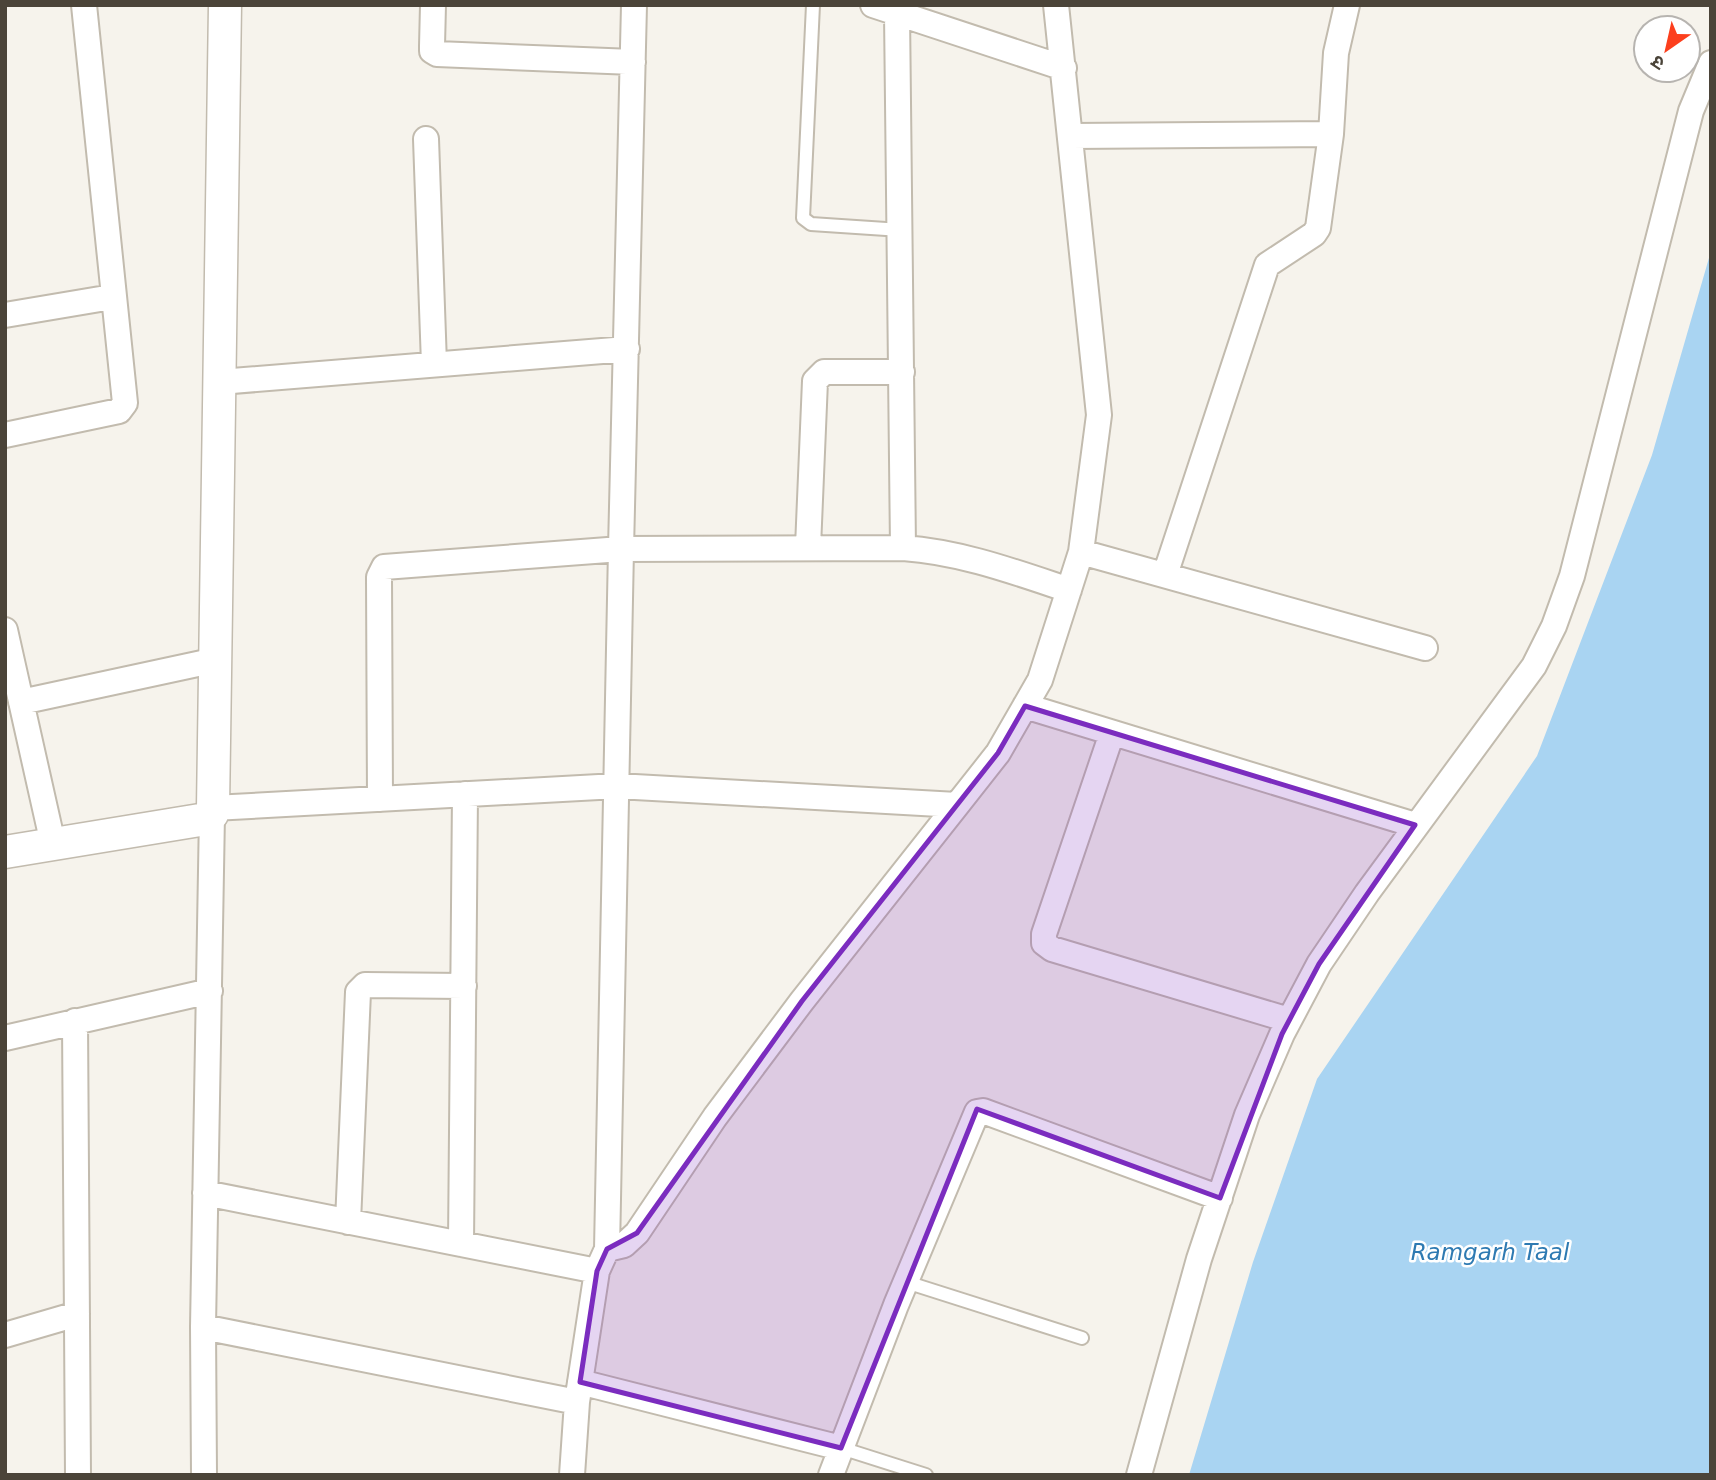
<svg xmlns="http://www.w3.org/2000/svg" width="1716" height="1480" font-family="'DejaVu Sans','Noto Sans Devanagari',sans-serif">
  <style>
    .water { fill: #a9d4f2 }
    .lines { fill: none; stroke-linecap: round; stroke-linejoin: round }
    .service-casing { stroke: #c2bbae; stroke-width: 16 }
    .minor-casing { stroke: #c2bbae; stroke-width: 28 }
    .tertiary-casing { stroke: #c2bbae; stroke-width: 35 }
    .service { stroke: #fff; stroke-width: 12 }
    .minor { stroke: #fff; stroke-width: 24 }
    .tertiary { stroke: #fff; stroke-width: 32 }
    .marked { fill: #7b2cbf; fill-opacity: 0.2; stroke: #7b2cbf; stroke-width: 5; stroke-linejoin: round }
    .labels { text-anchor: middle; dominant-baseline: central; stroke-width: 5; stroke-linejoin: round; paint-order: stroke }
    .water-label { font-size: 23px; font-style: italic; fill: #2e7ab2; stroke: #fff }
  </style>
  <rect width="100%" height="100%" fill="#f6f3ec"/>
  <path class="water" d="M 1711,251 L 1711,1475 L 1189,1475 L 1253,1262 L 1317,1079 L 1537,756 L 1652,455 Z"/>
  <g class="lines">
    <defs>
      <path id="service" d="M 813,5 L 803,218 L 811,224 L 901,230
        M 906,1282 L 1082,1338
        M 841,1448 L 926,1475"/>
      <path id="minor" d="M 433,5 L 432,46 L 432,51 L 437,54 L 633,62
        M 873,5 L 1064,68
        M 897,13 L 903,548
        M 1071,136 L 1331,134
        M 426,139 L 434,364
        M 5,315 L 112,297
        M 220,382 L 627,349
        M 5,435 L 119,411 L 125,403 L 84,5
        M 808,547 L 815,381 L 824,372 L 902,372
        M 1081,552 L 1425,648
        M 1165,575 L 1267,265 L 1314,234 L 1318,228 L 1331,134 L 1336,53 L 1347,5
        M 5,630 L 53,844
        M 21,702 L 216,660
        M 1025,706 L 1415,825
        M 1112,733 L 1044,934 L 1044,943 L 1052,949 L 1289,1020
        M 380,799 L 379,577 L 384,567 L 621,549 L 903,548 C 961,552 1015,572 1069,590
        M 213,808 L 617,786 L 957,805 L 998,753 L 1040,680 L 1081,552 L 1099,415 L 1056,5
        M 75,1021 L 78,1475
        M 5,1038 L 210,991
        M 205,1193 L 597,1271
        M 348,1222 L 358,992 L 365,985 L 464,986
        M 461,1244 L 465,794
        M 607,1249 L 624,1245 L 637,1233 L 715,1117 L 802,1001 L 957,805
        M 203,1327 L 577,1402
        M 5,1335 L 77,1314
        M 580,1382 L 841,1448
        M 204,1475 L 203,1327 L 212,814
        M 572,1475 L 577,1402 L 597,1271 L 607,1249 L 621,549 L 634,5
        M 831,1475 L 896,1305 L 977,1112 L 983,1111 L 1220,1198
        M 1139,1475 L 1199,1259 L 1247,1115 L 1282,1034 L 1319,964 L 1367,893 L 1534,666 L 1554,626 L 1572,576 L 1691,111 L 1711,63"/>
      <path id="tertiary" d="M 5,852 L 206,819 L 212,814 L 213,808 L 225,5"/>
    </defs>
    <use href="#service" class="service-casing"/>
    <use href="#minor" class="minor-casing"/>
    <use href="#tertiary" class="tertiary-casing"/>
    <use href="#service" class="service"/>
    <use href="#minor" class="minor"/>
    <use href="#tertiary" class="tertiary"/>
  </g>
  <path class="marked" d="M 1025,706 L 1415,825 L 1319,964 L 1282,1034 L 1220,1198 L 977,1109 L 841,1448 L 580,1382 L 597,1271 L 607,1249 L 637,1233 L 802,1001 L 998,753 Z"/>
  <g class="labels">
    <g class="water-label">
      <text x="1490" y="1252">Ramgarh Taal</text>
    </g>
  </g>
  <rect width="1716" height="1480" fill="none" stroke="#4b4439" stroke-width="14"/>
  <g transform="translate(1667 49) rotate(214)"><circle r="33" fill="#ffffff" stroke="#b7b4b0" stroke-width="2"/>
  <path d="M0-5L12 26L0 18L-12 26Z" fill="#fc3f1d"/>
  <text y="-10" font-size="19" font-weight="bold" text-anchor="middle" fill="#4b4439">उ</text>
  </g>
</svg>
